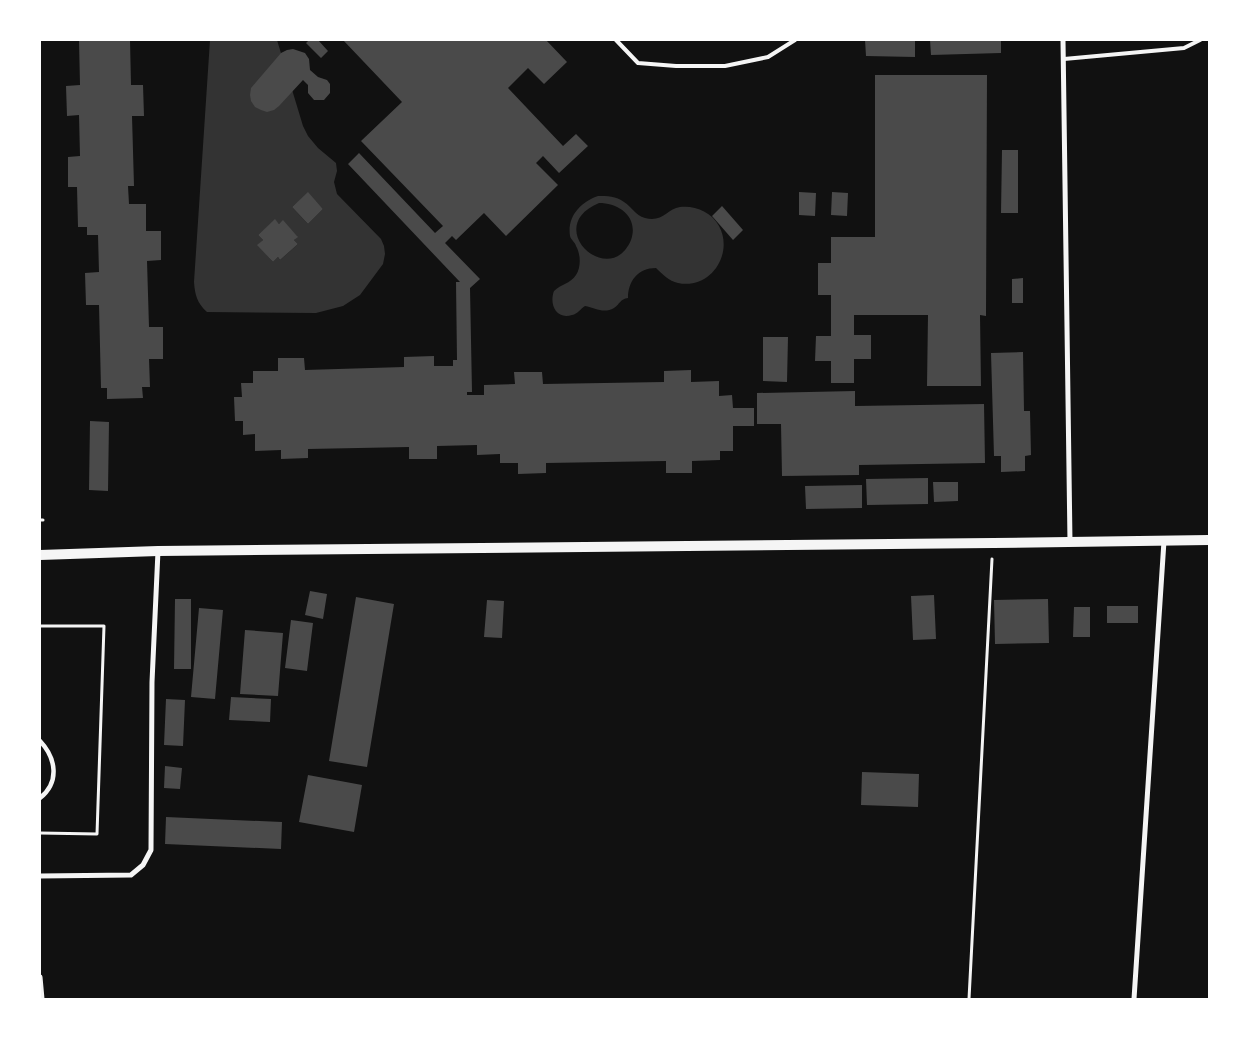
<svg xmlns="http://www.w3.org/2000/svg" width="1249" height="1039" font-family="'Fira Sans Condensed',sans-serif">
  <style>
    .water { fill: #333; fill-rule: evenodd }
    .building { fill: #4a4a4a }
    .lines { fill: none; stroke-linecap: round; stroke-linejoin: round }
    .path { stroke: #f5f5f5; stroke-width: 3 }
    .service { stroke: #f5f5f5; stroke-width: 4 }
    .pedestrian { stroke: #f5f5f5; stroke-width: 4.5 }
    .minor { stroke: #f5f5f5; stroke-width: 5 }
    .secondary { stroke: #f5f5f5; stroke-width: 10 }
  </style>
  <rect width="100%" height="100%" fill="#111"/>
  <path class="water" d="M 210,40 L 277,40 L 303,126 L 308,136 L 318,148 L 336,163 L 337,171 L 334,182 L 337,194 L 381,239 L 384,246 L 385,254 L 383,264 L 360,295 L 343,306 L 316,313 L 207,312 C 197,303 195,295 194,282 ZM 308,193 L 323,209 L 308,224 L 292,207 ZM 275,220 L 279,224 L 283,221 L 297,236 L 294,240 L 298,244 L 280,260 L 278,257 L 273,262 L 258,245 L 263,240 L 258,235 Z
    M 598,196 C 607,196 616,196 624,202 C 632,207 635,215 645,218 C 662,223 667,209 680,207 C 694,205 712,212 719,226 C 734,253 711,290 678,283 C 669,281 662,274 656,268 C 638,268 628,281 628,298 C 620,299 620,304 614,308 C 604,314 595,308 585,306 C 580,309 578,314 572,315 C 556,320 549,304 554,291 C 561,284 570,284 576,275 C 581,267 581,255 576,246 C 575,242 571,240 570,236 C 567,216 581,202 598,196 ZM 599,203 C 619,203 639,217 631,240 C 610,290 541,227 599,203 Z"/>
  <path class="building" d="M 79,40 L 130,40 L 131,85 L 143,85 L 144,116 L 132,116 L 134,186 L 128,186 L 129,204 L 146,204 L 146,231 L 161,231 L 161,260 L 147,261 L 149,327 L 163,327 L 163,359 L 149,359 L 150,387 L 142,387 L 143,398 L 107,399 L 107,388 L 101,388 L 99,305 L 86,305 L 85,273 L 99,272 L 98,235 L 87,235 L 87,227 L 78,227 L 77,187 L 68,187 L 68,157 L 80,156 L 79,115 L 67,116 L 66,86 L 80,85 Z
    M 309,40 L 318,40 L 328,51 L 321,58 L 306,43 Z
    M 343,40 L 546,40 L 567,62 L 544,84 L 528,68 L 508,88 L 563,146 L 576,134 L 588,146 L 559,173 L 543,156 L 536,163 L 558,185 L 506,236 L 484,213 L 456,240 L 452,236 L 445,243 L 480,279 L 470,288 L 472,392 L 467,392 L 467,395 L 484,395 L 484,385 L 515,384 L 514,372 L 542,372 L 543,384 L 664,382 L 664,371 L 691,370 L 691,382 L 719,381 L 719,396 L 732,395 L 733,408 L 754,408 L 754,426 L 733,426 L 733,451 L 720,451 L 720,460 L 692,461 L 692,473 L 666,473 L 666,461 L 546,463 L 546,473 L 518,474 L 518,463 L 500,463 L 500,454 L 477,455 L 477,445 L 437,446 L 437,459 L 409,459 L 409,447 L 308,449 L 308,458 L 281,459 L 281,450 L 255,451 L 255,434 L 243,435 L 243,421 L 235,421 L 234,397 L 242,397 L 241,383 L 253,383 L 253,371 L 278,371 L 278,358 L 304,358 L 305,370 L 404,367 L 404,357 L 434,356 L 434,366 L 453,366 L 453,360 L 457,360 L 456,282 L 460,282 L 348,164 L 359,153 L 435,233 L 443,226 L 361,141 L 402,102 Z
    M 865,40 L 915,40 L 915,57 L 866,56 Z
    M 930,40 L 1001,40 L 1001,53 L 931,55 Z
    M 293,49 L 305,53 L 309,59 L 310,70 L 318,77 L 327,80 L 330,84 L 330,93 L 324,100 L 314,100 L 308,93 L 308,85 L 303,80 L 279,106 L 274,110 L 267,112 L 261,110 L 255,107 L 251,101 L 250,95 L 251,88 L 281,53 L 287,50 Z
    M 875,75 L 987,75 L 986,316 L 980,315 L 981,386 L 927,386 L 928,315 L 854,315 L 854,335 L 871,335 L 871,359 L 854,359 L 854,383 L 831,383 L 831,361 L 815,361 L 816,336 L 831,336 L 831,295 L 818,295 L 818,263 L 831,263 L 831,237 L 875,237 Z
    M 1002,150 L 1018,150 L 1018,213 L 1001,213 Z
    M 308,192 L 323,209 L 308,224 L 292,207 Z
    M 799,192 L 816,193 L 815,216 L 799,215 Z
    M 832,192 L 848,193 L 847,216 L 831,215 Z
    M 722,206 L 743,230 L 733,240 L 712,216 Z
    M 275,219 L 279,224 L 283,220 L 298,237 L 294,240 L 298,244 L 280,260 L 278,257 L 273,262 L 257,245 L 263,240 L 258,235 Z
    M 1023,278 L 1023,303 L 1012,303 L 1012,279 Z
    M 763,337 L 788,337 L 787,382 L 763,381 Z
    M 1023,352 L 1024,411 L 1030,411 L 1031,455 L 1025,456 L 1025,471 L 1001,472 L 1001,456 L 994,456 L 991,353 Z
    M 855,391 L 855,406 L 984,404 L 985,463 L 859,465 L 859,475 L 782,476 L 781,424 L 757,424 L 757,393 Z
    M 90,421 L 109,422 L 108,491 L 89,490 Z
    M 928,478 L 928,504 L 867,505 L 866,479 Z
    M 933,482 L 958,482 L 958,501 L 934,502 Z
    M 862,485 L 862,508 L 806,509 L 805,486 Z
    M 310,591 L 327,594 L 323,619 L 305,615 Z
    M 934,595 L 936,639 L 913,640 L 911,596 Z
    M 356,597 L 394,604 L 367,767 L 329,761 Z
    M 175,599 L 191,599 L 191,669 L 174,669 Z
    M 1048,599 L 1049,643 L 995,644 L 994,600 Z
    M 487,600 L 504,601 L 502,638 L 484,637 Z
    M 1107,606 L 1138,606 L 1138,623 L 1107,623 Z
    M 1074,607 L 1090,607 L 1090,637 L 1073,637 Z
    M 199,608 L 223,610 L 215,699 L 191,697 Z
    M 291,620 L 313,623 L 307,671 L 285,668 Z
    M 245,630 L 283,633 L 278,696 L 240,694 Z
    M 231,697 L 271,699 L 270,722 L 229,720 Z
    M 166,699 L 185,700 L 183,746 L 164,745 Z
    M 165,766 L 182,768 L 180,789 L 164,788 Z
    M 862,772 L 919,774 L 918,807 L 861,805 Z
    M 308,775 L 362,785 L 354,832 L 299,822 Z
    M 166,817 L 282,822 L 281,849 L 165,844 Z"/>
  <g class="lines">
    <path class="path" d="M 40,520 L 43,520
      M 40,626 L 104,626 L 97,834 L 40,833
      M 969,999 L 992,559"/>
    <path class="service" d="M 616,40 L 638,63 L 676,66 L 725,66 L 768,57 L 795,40
      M 1064,59 L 1184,48 L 1200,40"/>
    <path class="pedestrian" d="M 40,741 C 56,758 60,782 40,798"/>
    <path class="minor" d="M 1063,40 L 1070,542
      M 40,876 L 131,875 L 143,865 L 151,850 L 152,682 L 158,551
      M 40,977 L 42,999
      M 1134,999 L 1164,541"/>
    <path class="secondary" d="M 40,555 L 158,551 L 993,543 L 1209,540"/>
  </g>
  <rect width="1249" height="1039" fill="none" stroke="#ffffff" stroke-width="82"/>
</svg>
